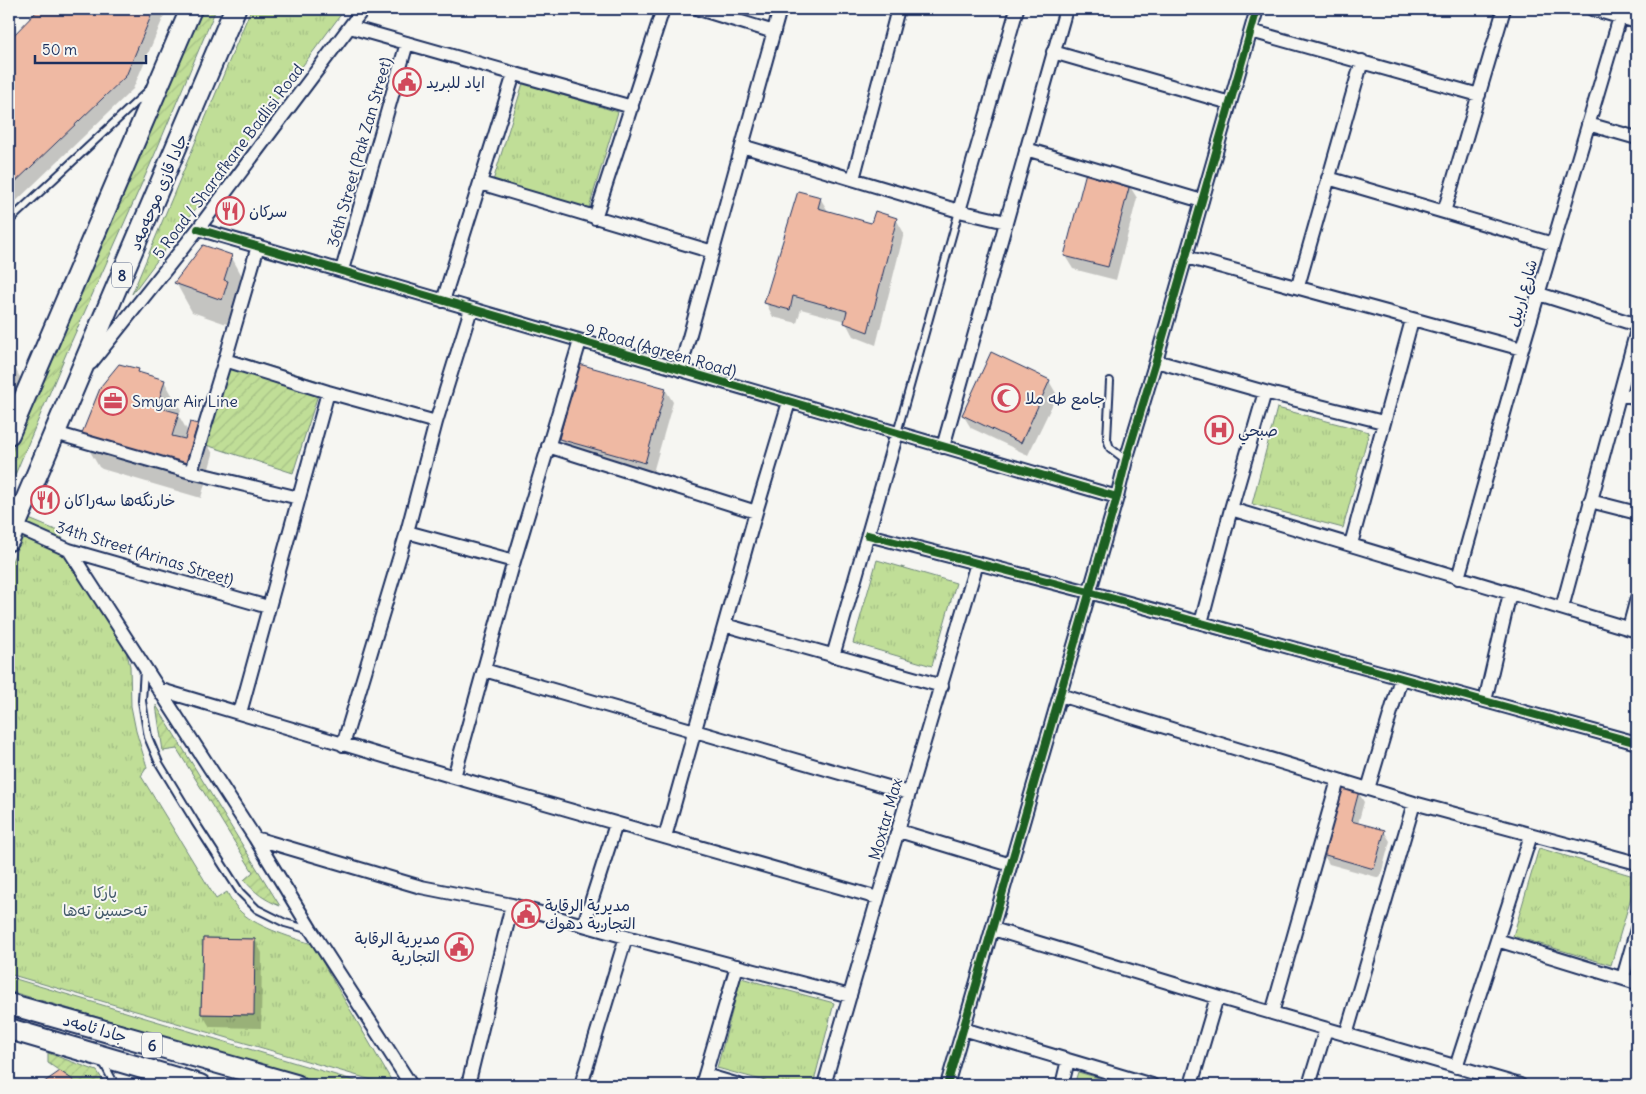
<svg xmlns="http://www.w3.org/2000/svg" width="1646" height="1094" font-family="Delius,'Playpen Sans Arabic',sans-serif">
  <style>
    .grass { fill: #c0de97; stroke: #6e867a }
    .park { fill: url(#park-tufts); stroke: #6e867a; fill-rule: evenodd }
    .garden { fill: url(#garden-furrows); stroke: #6e867a }
    .shadow { fill: #0003 }
    .building { fill: #efb9a3; stroke: #1b2f5e }
    .lines { fill: none; stroke-linecap: round; stroke-linejoin: round }
    .lane-casing { stroke: #1b2f5e; stroke-width: 10 }
    .street-casing { stroke: #1b2f5e; stroke-width: 16 }
    .primary-casing { stroke: #1b2f5e; stroke-width: 24 }
    .lane { stroke: #f6f6f2; stroke-width: 6 }
    .street { stroke: #f6f6f2; stroke-width: 12 }
    .primary { stroke: #f6f6f2; stroke-width: 20 }
    .cycleway-casing { stroke: #f6f6f2; stroke-width: 11 }
    .cycleway { stroke: #1b5e20; stroke-width: 8 }
    .labels { text-anchor: middle; dominant-baseline: central; stroke-width: 4; stroke-linejoin: round; paint-order: stroke }
    .shield { fill: #f6f6f2; stroke: #5d6b8a; stroke-width: 1 }
    .shield-label { font-size: 15px; font-weight: bold; fill: #1b2f5e }
    .poi-label { font-size: 16px; fill: #1b2f5e; stroke: #f6f6f2; text-anchor: start }
    .street-label { font-size: 16px; fill: #1b2f5e; stroke: #f6f6f2 }
    .park-label { font-size: 16px; fill: #445b6c; stroke: #f6f6f2 }
  </style>
  <defs>
    <pattern id="park-tufts" width="24" height="20" patternUnits="userSpaceOnUse" patternTransform="scale(1.25)"><rect width="24" height="20" fill="#c0de97"/><path d="M3 7l-1-3M5 7V3M7 7l1-3M15 17l-1-3M17 17v-4M19 17l1-3" fill="none" stroke="#a4bf85"/></pattern>
    <pattern id="garden-furrows" width="10" height="10" patternUnits="userSpaceOnUse" patternTransform="scale(1.25)"><rect width="10" height="10" fill="#c0de97"/><path d="M-1 1l2-2M0 10L10 0M9 11l2-2" fill="none" stroke="#a4bf85"/></pattern>
  </defs>
  <rect width="100%" height="100%" fill="#f6f6f2"/>
  <filter id="ink" filterUnits="userSpaceOnUse"><feTurbulence type="fractalNoise" baseFrequency=".02" numOctaves="2"/><feDisplacementMap in="SourceGraphic" scale="10" xChannelSelector="R" yChannelSelector="G"/><feConvolveMatrix kernelMatrix="1 2 1 2 8 2 1 2 1" color-interpolation-filters="sRGB"/></filter>
  <g filter="url(#ink)">
    <path class="grass" d="M 9,977 L 369,1085 L 328,1085 L 9,991 Z"/>
    <path class="park" d="M 251,9 L 345,9 L 132,294 Z
      M 523,83 L 618,112 L 588,211 L 493,181 Z
      M 1277,408 L 1369,432 L 1343,528 L 1252,504 Z
      M 29,519 L 58,531 L 124,642 L 130,666 L 131,706 L 136,731 L 147,767 L 141,776 L 216,899 L 227,892 C 230,898 234,904 238,909 C 253,926 290,937 312,944 L 394,1085 L 389,1085 L 9,974 L 9,569 ZM 203,938 L 255,939 L 253,1015 L 201,1014 Z
      M 877,560 L 956,583 L 932,666 L 853,643 Z
      M 1539,848 L 1637,877 L 1611,965 L 1513,936 Z
      M 741,978 L 834,1003 L 813,1085 L 780,1085 L 717,1068 Z
      M 1078,1072 L 1124,1085 L 1074,1085 Z"/>
    <path class="garden" d="M 202,9 L 216,9 L 154,156 L 69,347 L 9,489 L 9,458 Z
      M 231,354 L 322,382 L 293,473 L 203,444 Z
      M 156,705 L 280,906 C 265,900 255,893 244,880 L 253,872 L 177,749 L 163,751 Z
      M 48,1053 L 97,1071 L 106,1085 L 76,1085 L 73,1080 L 48,1063 Z"/>
    <path class="shadow" d="M 41,9 L 167,9 L 133,89 L 9,208 L 9,42 Z
      M 1129,185 L 1137,198 L 1116,280 L 1073,269 L 1065,256 Z
      M 820,198 L 828,211 L 872,225 L 896,219 L 904,233 L 876,345 L 853,336 L 845,321 L 801,309 L 797,323 L 773,317 L 766,303 Z
      M 231,256 L 247,285 L 238,328 L 192,312 L 176,283 Z
      M 9,357 L 24,385 L 9,397 Z
      M 138,370 L 140,374 L 164,381 L 181,410 L 179,416 L 188,432 L 197,425 L 213,454 L 201,498 L 102,469 L 99,467 L 83,439 Z
      M 1049,381 L 1057,395 L 1028,455 L 971,428 L 963,415 Z
      M 665,389 L 673,402 L 652,476 L 568,452 L 560,439 Z
      M 1358,792 L 1364,802 L 1358,824 L 1384,831 L 1390,841 L 1380,878 L 1329,864 L 1323,854 Z
      M 255,940 L 262,953 L 261,1028 L 210,1027 L 202,1014 Z"/>
    <path class="building" d="M 39,9 L 154,9 L 126,76 L 9,188 L 9,40 Z
      M 1086,172 L 1130,184 L 1108,267 L 1064,256 Z
      M 798,191 L 821,197 L 818,208 L 871,223 L 875,211 L 897,218 L 868,332 L 844,323 L 847,311 L 793,296 L 790,310 L 764,303 Z
      M 203,245 L 232,255 L 224,280 L 228,281 L 222,300 L 174,283 Z
      M 991,352 L 1050,380 L 1021,443 L 962,415 Z
      M 119,364 L 139,369 L 138,372 L 165,380 L 157,407 L 179,413 L 172,436 L 185,439 L 190,422 L 198,424 L 184,470 L 83,436 L 82,433 L 101,386 Z
      M 579,364 L 666,388 L 645,463 L 559,439 Z
      M 1341,786 L 1359,791 L 1351,821 L 1385,830 L 1374,869 L 1322,854 Z
      M 203,938 L 255,939 L 254,1015 L 201,1014 Z
      M 60,1071 L 73,1080 L 76,1085 L 40,1085 Z"/>
    <g class="lines">
      <defs>
        <path id="lane" d="M 9,221 L 149,90
          M 1110,381 L 1107,439 L 1110,448 L 1126,460
          M 897,433 L 959,211
          M 144,669 L 142,701 L 148,737 L 159,763 L 195,822 L 240,892 L 257,909 L 285,923 L 310,930
          M 103,1062 L 115,1085"/>
        <path id="street" d="M 699,9 L 774,32
          M 1592,9 L 1637,22
          M 350,27 L 632,107
          M 1251,31 L 1479,95
          M 1053,52 L 1230,103
          M 1588,124 L 1637,138
          M 742,146 L 959,211 L 1006,222
          M 1026,149 L 1202,201
          M 1328,178 L 1553,244
          M 853,179 L 898,9
          M 480,183 L 713,252
          M 959,211 L 1017,9
          M 1444,212 L 1504,9
          M 595,218 L 663,9
          M 198,229 L 1117,497
          M 1186,257 L 1522,349
          M 342,270 L 407,43
          M 1298,286 L 1362,61
          M 1539,294 L 1637,325
          M 443,301 L 514,74
          M 225,360 L 328,392 L 436,422
          M 1156,361 L 1265,392 L 1383,422
          M 91,363 L 198,229 L 363,9
          M 680,370 L 780,9
          M 1620,394 L 1637,398
          M 55,433 L 191,472 L 299,498
          M 548,446 L 756,512
          M 943,447 L 1066,9
          M 191,472 L 225,360 L 258,246
          M 1590,501 L 1637,513
          M 1231,509 L 1637,631
          M 15,526 L 69,550 L 268,607
          M 407,532 L 514,561
          M 868,535 L 1089,592 L 1637,743
          M 1351,544 L 1412,320
          M 69,550 L 255,838 L 311,930 L 411,1085
          M 1458,578 L 1522,349 L 1620,17
          M 1562,608 L 1637,330
          M 1201,623 L 1231,509 L 1265,392
          M 725,625 L 942,686
          M 1629,628 L 1637,598
          M 833,656 L 897,433
          M 484,670 L 909,793
          M 158,689 L 454,777 L 878,898
          M 1060,695 L 1414,803 L 1637,863
          M 1485,701 L 1510,593
          M 240,713 L 328,392
          M 343,745 L 407,532 L 436,422 L 471,309
          M 454,777 L 514,561 L 580,341
          M 1368,789 L 1401,678
          M 899,831 L 1011,865
          M 665,837 L 756,512 L 789,402
          M 255,838 L 421,887 L 512,905 L 626,937 L 850,996
          M 584,924 L 616,824
          M 993,929 L 1217,997 L 1520,1085
          M 1497,940 L 1637,983
          M 1623,978 L 1637,929
          M 1272,1013 L 1338,780
          M 963,1029 L 1152,1085
          M 1346,1035 L 1414,803
          M 1456,1067 L 1531,835
          M 705,1075 L 739,1085
          M 468,1085 L 512,905
          M 581,1085 L 626,937
          M 702,1085 L 737,966
          M 824,1085 L 878,898 L 977,563
          M 947,1085 L 1117,497 L 1126,460 L 1156,361 L 1257,9
          M 1062,1085 L 1068,1060
          M 1191,1085 L 1217,997
          M 1309,1085 L 1326,1029"/>
        <path id="primary" d="M 9,434 L 191,9
          M 9,540 L 235,9
          M 9,1004 L 296,1085
          M 9,1029 L 200,1085"/>
      </defs>
      <use href="#lane" class="lane-casing"/>
      <use href="#street" class="street-casing"/>
      <use href="#primary" class="primary-casing"/>
      <use href="#lane" class="lane"/>
      <use href="#street" class="street"/>
      <use href="#primary" class="primary"/>
      <defs>
        <path id="cycleway" d="M 198,229 L 1117,497
          M 868,535 L 1089,592 L 1637,743
          M 947,1085 L 1117,497 L 1126,460 L 1156,361 L 1257,9"/>
      </defs>
      <use href="#cycleway" class="cycleway-casing"/>
      <use href="#cycleway" class="cycleway"/>
    </g>
  </g>
  <defs>
    <symbol id="civic-ring" viewBox="-11 -11 22 22"><circle r="9.5" fill="#f6f6f2" stroke="#d1495b" stroke-width="1.5"/><path d="M-.6-6.5H3V-4.5H.6V-3L4-1V1h2V6H-6V1h2V-1L-.6-3ZM-1.2 2.5V6h2.4V2.5Z" fill="#d1495b"/></symbol>
    <symbol id="restaurant-ring" viewBox="-11 -11 22 22"><circle r="9.5" fill="#f6f6f2" stroke="#d1495b" stroke-width="1.5"/><path d="M-5-6h1v4h1v-4h1v4h1v-4h1v5L-1.5 .5V6h-2V.5L-5-1ZM5-6V6H3V1.5H1.5Q1.5-4 5-6Z" fill="#d1495b"/></symbol>
    <symbol id="mosque-ring" viewBox="-11 -11 22 22"><circle r="9.5" fill="#f6f6f2" stroke="#d1495b" stroke-width="1.5"/><path d="M3.5-4.9A6 6 0 1 0 3.5 4.9A5 5 0 1 1 3.5-4.9Z" fill="#d1495b"/></symbol>
    <symbol id="office-ring" viewBox="-11 -11 22 22"><circle r="9.5" fill="#f6f6f2" stroke="#d1495b" stroke-width="1.5"/><path d="M-6-3h4V-5.5h4V-3h4V5H-6ZM-1-4.5V-3h2v-1.5ZM-6 0V1H6V0Z" fill="#d1495b"/></symbol>
    <symbol id="hospital-ring" viewBox="-11 -11 22 22"><circle r="9.5" fill="#f6f6f2" stroke="#d1495b" stroke-width="1.5"/><path d="M-5-5h3v3.5h4V-5h3V5h-3V1.5h-4V5h-3Z" fill="#d1495b"/></symbol>
  </defs>
  <g fill-rule="evenodd">
    <use href="#civic-ring" x="391" y="66" width="32" height="32"/>
    <use href="#restaurant-ring" x="214" y="195" width="32" height="32"/>
    <use href="#mosque-ring" x="990" y="382" width="32" height="32"/>
    <use href="#office-ring" x="97" y="385" width="32" height="32"/>
    <use href="#hospital-ring" x="1203" y="414" width="32" height="32"/>
    <use href="#restaurant-ring" x="29" y="484" width="32" height="32"/>
    <use href="#civic-ring" x="510" y="898" width="32" height="32"/>
    <use href="#civic-ring" x="443" y="931" width="32" height="32"/>
  </g>
  <g class="labels">
    <g class="shield">
      <rect x="112" y="262.5" width="20" height="25" rx="4"/>
      <rect x="142" y="1032.5" width="20" height="25" rx="4"/>
    </g>
    <g class="shield-label">
      <text x="122" y="275">8</text>
      <text x="152" y="1045">6</text>
    </g>
    <g class="poi-label">
      <text x="426" y="82">اياد للبريد</text>
      <text x="249" y="211">سركان</text>
      <text x="1025" y="398">جامع طه ملا</text>
      <text x="132" y="401">Smyar Air Line</text>
      <text x="1238" y="430">صبحي</text>
      <text x="64" y="500">خارنگەها سەراکان</text>
      <text x="545" y="905">مديرية الرقابة<tspan x="545" dy="18">التجارية دهوك</tspan></text>
      <text x="440" y="938" text-anchor="end">مديرية الرقابة<tspan x="440" dy="18">التجارية</tspan></text>
    </g>
    <g class="street-label">
      <text transform="translate(359 152) rotate(-74)">36th Street (Pak Zan Street)</text>
      <text transform="translate(228 161) rotate(-53)">5 Road / Sharafkane Badlisi Road</text>
      <text transform="translate(158 192) rotate(-67)">جادا قازی موحەمەد</text>
      <text transform="translate(1522 293) rotate(-74)">شارع اربيل</text>
      <text transform="translate(661 350) rotate(16)">9 Road (Agreen Road)</text>
      <text transform="translate(145 553) rotate(17)">34th Street (Arinas Street)</text>
      <text transform="translate(885 819) rotate(-74)">Moxtar Max</text>
      <text transform="translate(95 1028) rotate(16)">جادا ئامەد</text>
    </g>
    <g class="park-label">
      <text x="105" y="892">پارکا<tspan x="105" dy="18">تەحسین تەها</tspan></text>
    </g>
  </g>
  <rect width="1646" height="1094" fill="none" stroke="#f6f6f2" stroke-width="30"/>
  <rect x="15" y="15" width="1616" height="1064" fill="none" stroke="#1b2f5e" stroke-width="2" filter="url(#ink)"/>
  <path d="M35 55v8h111v-8" fill="none" stroke="#1b2f5e" stroke-width="2.5"/>
  <text x="42" y="55" font-size="15" fill="#1b2f5e" stroke="#f6f6f2" stroke-width="4" paint-order="stroke">50 m</text>
</svg>
